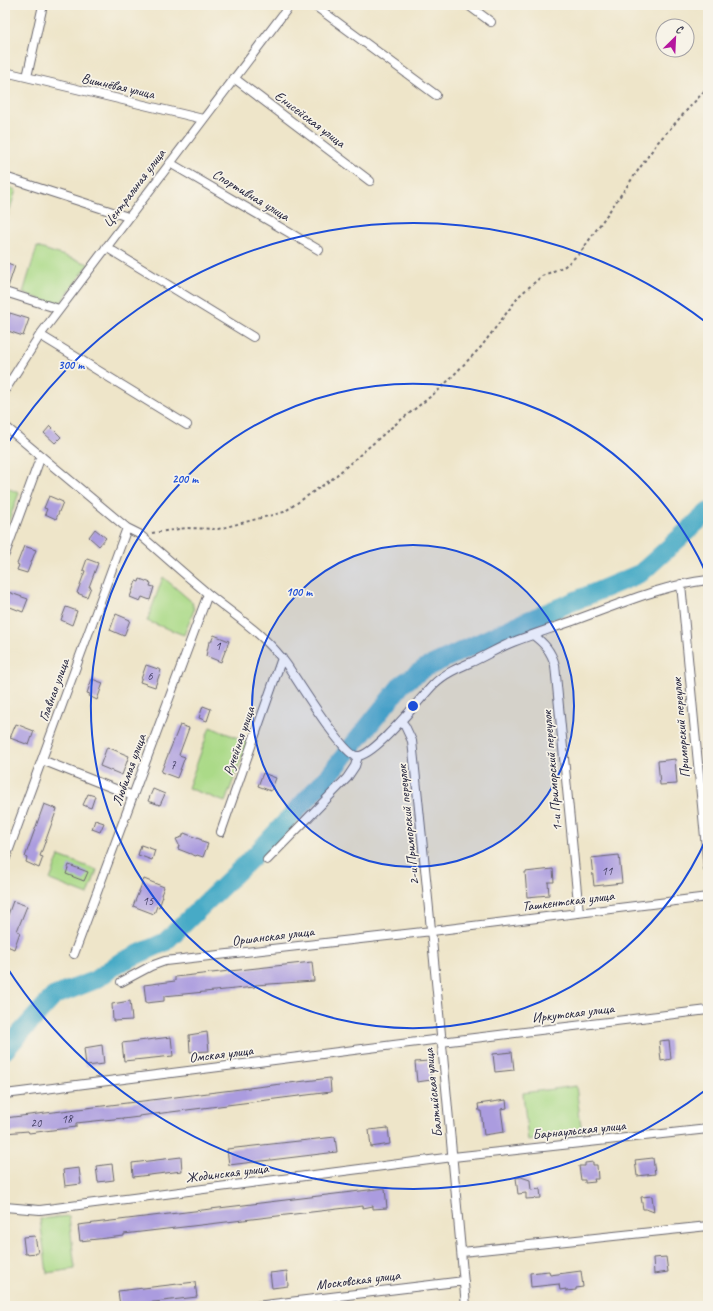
<svg xmlns="http://www.w3.org/2000/svg" width="713" height="1311" font-family="Caveat,sans-serif">
  <style>
    .green { fill: #abda88; stroke: #667e62 }
    .lines { fill: none; stroke-linecap: round; stroke-linejoin: round }
    .river { stroke: #47aac6; stroke-width: 19 }
    .building { fill: #ab9cdf }
    .street-casing { stroke: #69666d; stroke-width: 10 }
    .path { stroke: #69666d; stroke-width: 2; stroke-dasharray: 3 3; stroke-linecap: butt }
    .street { stroke: #fff; stroke-width: 8 }
    .ring { fill: none; stroke: #1d4ed8; stroke-width: 2 }
    .labels { text-anchor: middle; dominant-baseline: central; stroke-width: 3.5; stroke-linejoin: round; paint-order: stroke }
    .number-label { font-size: 12px; fill: #444064 }
    .street-label { font-size: 14px; fill: #22223b; stroke: #f7f3e8 }
    .centre { fill: #1d4ed8; stroke: #f7f3e8; stroke-width: 2 }
    .ring-label { font-size: 12px; text-anchor: middle; font-weight: bold; fill: #1d4ed8; stroke: #f7f3e8; stroke-width: 3.5; stroke-linejoin: round; paint-order: stroke }
  </style>
  <rect width="100%" height="100%" fill="#f7f3e8"/>
  <filter id="ink" filterUnits="userSpaceOnUse"><feTurbulence type="fractalNoise" baseFrequency=".025" numOctaves="2"/><feDisplacementMap in="SourceGraphic" scale="8" xChannelSelector="R" yChannelSelector="G"/><feConvolveMatrix kernelMatrix="1 2 1 2 8 2 1 2 1" color-interpolation-filters="sRGB"/></filter>
  <filter id="wash" filterUnits="userSpaceOnUse"><feTurbulence type="fractalNoise" baseFrequency=".012" numOctaves="4" result="noise"/><feDisplacementMap in="SourceGraphic" scale="16" xChannelSelector="R" yChannelSelector="G"/><feGaussianBlur stdDeviation="0.9" result="paint"/><feColorMatrix in="noise" values="0 0 0 0 0 0 0 0 0 0 0 0 0 0 0 0 0 1.4 0 .05"/><feComposite in="paint" operator="in"/></filter>
  <g filter="url(#wash)">
    <rect width="100%" height="100%" fill="#eee5c9"/>
    <path class="green" d="M 5,186 L 16,190 L 5,225 Z
      M 37,247 L 89,264 L 61,302 L 52,303 L 23,293 Z
      M 5,487 L 19,493 L 5,531 Z
      M 163,577 L 192,602 L 194,610 L 184,635 L 147,621 Z
      M 210,727 L 248,742 L 225,802 L 188,788 Z
      M 59,856 L 97,870 L 88,895 L 50,880 Z
      M 576,1086 L 582,1134 L 528,1141 L 523,1093 Z
      M 69,1216 L 75,1269 L 47,1273 L 40,1219 Z"/>
    <g class="lines">
      <path class="river" d="M 5,1050 L 54,996 L 95,980 L 119,963 L 165,942 L 258,852 L 330,774 L 402,684 L 425,668 L 515,626 L 641,573 L 708,512"/>
    </g>
    <g id="blocks">
      <path class="building" d="M 5,262 L 15,266 L 8,287 L 5,287 Z
        M 10,313 L 29,319 L 23,336 L 5,330 Z
        M 50,426 L 61,437 L 55,443 L 44,433 Z
        M 49,496 L 63,502 L 56,519 L 45,514 L 47,509 L 44,508 Z
        M 95,529 L 106,538 L 99,546 L 89,537 Z
        M 24,546 L 36,550 L 27,573 L 17,570 L 19,565 L 17,564 Z
        M 87,559 L 98,563 L 89,587 L 91,587 L 87,597 L 77,593 L 85,571 L 83,570 Z
        M 140,579 L 151,583 L 150,586 L 154,587 L 150,600 L 142,597 L 140,601 L 130,597 L 136,581 L 139,582 Z
        M 8,592 L 28,599 L 23,612 L 5,605 L 5,600 Z
        M 66,607 L 77,611 L 72,625 L 61,620 Z
        M 116,614 L 130,620 L 124,636 L 110,630 Z
        M 214,635 L 229,641 L 221,662 L 206,656 L 209,642 L 211,642 Z
        M 146,665 L 161,670 L 155,687 L 140,682 Z
        M 92,679 L 103,683 L 97,700 L 89,696 L 90,694 L 87,693 Z
        M 203,706 L 211,709 L 207,721 L 199,718 Z
        M 16,724 L 34,731 L 29,745 L 10,738 Z
        M 180,725 L 189,728 L 179,755 L 185,757 L 177,778 L 161,772 Z
        M 107,747 L 129,756 L 122,775 L 100,766 Z
        M 675,759 L 677,784 L 660,785 L 658,761 Z
        M 263,773 L 276,778 L 271,791 L 258,786 Z
        M 153,789 L 165,794 L 160,805 L 148,801 Z
        M 88,794 L 95,796 L 91,808 L 83,805 Z
        M 44,804 L 57,809 L 40,856 L 43,857 L 39,868 L 26,862 L 27,858 L 25,857 Z
        M 95,820 L 104,823 L 100,832 L 92,829 Z
        M 184,833 L 202,840 L 202,842 L 208,844 L 203,857 L 197,855 L 196,856 L 178,849 L 179,845 L 176,839 L 182,837 Z
        M 141,845 L 155,850 L 152,860 L 138,855 Z
        M 619,855 L 622,883 L 594,886 L 591,858 Z
        M 69,865 L 88,872 L 84,881 L 66,874 Z
        M 553,869 L 554,882 L 548,882 L 549,895 L 527,897 L 525,872 Z
        M 144,879 L 164,887 L 161,895 L 163,896 L 159,907 L 157,906 L 154,914 L 133,906 Z
        M 13,901 L 27,906 L 17,931 L 20,932 L 14,949 L 5,945 L 5,923 Z
        M 312,962 L 314,981 L 255,985 L 255,987 L 164,996 L 164,1001 L 146,1003 L 144,985 L 175,981 L 175,977 Z
        M 130,1001 L 132,1020 L 113,1021 L 112,1004 Z
        M 207,1032 L 209,1051 L 190,1052 L 189,1035 Z
        M 171,1037 L 173,1056 L 124,1061 L 122,1043 Z
        M 669,1040 L 671,1059 L 661,1061 L 659,1041 Z
        M 102,1045 L 104,1064 L 86,1066 L 84,1048 Z
        M 512,1052 L 514,1070 L 495,1072 L 493,1054 Z
        M 429,1061 L 431,1080 L 417,1082 L 415,1062 Z
        M 330,1078 L 331,1092 L 139,1116 L 139,1117 L 123,1119 L 123,1118 L 76,1123 L 76,1127 L 29,1133 L 28,1131 L 5,1133 L 5,1118 Z
        M 506,1100 L 507,1108 L 501,1109 L 504,1132 L 484,1135 L 481,1111 L 479,1111 L 478,1104 Z
        M 388,1128 L 390,1144 L 371,1147 L 369,1130 Z
        M 335,1137 L 337,1152 L 229,1165 L 227,1149 Z
        M 181,1157 L 182,1171 L 133,1177 L 132,1163 Z
        M 653,1158 L 655,1174 L 637,1176 L 635,1160 Z
        M 593,1162 L 593,1165 L 597,1165 L 598,1179 L 594,1179 L 595,1182 L 585,1183 L 585,1180 L 581,1180 L 579,1166 L 585,1166 L 585,1163 Z
        M 112,1164 L 114,1180 L 98,1182 L 96,1166 Z
        M 79,1168 L 81,1184 L 65,1186 L 63,1170 Z
        M 521,1177 L 530,1180 L 531,1190 L 540,1189 L 541,1198 L 526,1199 L 526,1193 L 518,1194 L 516,1178 Z
        M 385,1188 L 387,1208 L 373,1209 L 373,1206 L 363,1208 L 363,1206 L 124,1234 L 124,1236 L 80,1241 L 78,1225 Z
        M 652,1196 L 654,1212 L 646,1209 L 643,1209 L 641,1197 Z
        M 35,1236 L 38,1253 L 25,1254 L 23,1237 Z
        M 666,1257 L 668,1272 L 654,1274 L 653,1258 Z
        M 287,1271 L 288,1286 L 272,1288 L 270,1273 Z
        M 549,1271 L 550,1275 L 581,1271 L 583,1287 L 576,1288 L 576,1290 L 566,1291 L 566,1289 L 560,1290 L 559,1284 L 531,1287 L 530,1273 Z
        M 195,1282 L 197,1297 L 120,1306 L 118,1291 Z"/>
    </g>
  </g>
  <g filter="url(#ink)">
    <use href="#blocks" fill-opacity="0" stroke="#69666d" stroke-width="1"/>
    <g class="lines">
      <defs>
        <path id="street" d="M 314,5 L 436,95
          M 468,5 L 491,22
          M 5,72 L 203,119
          M 27,77 L 43,5
          M 234,78 L 370,181
          M 170,163 L 319,250
          M 5,177 L 128,217
          M 106,247 L 253,337
          M 5,292 L 59,309
          M 40,335 L 187,425
          M 5,390 L 40,335 L 290,5
          M 5,426 L 127,528 L 139,534 C 162,554 184,574 207,593 C 235,616 266,635 287,665 C 298,681 342,753 356,756 C 373,759 421,697 434,684 C 445,673 460,667 474,661 C 487,655 500,647 513,642 C 534,634 556,627 578,619 C 620,604 663,585 708,580
          M 5,554 L 41,456
          M 681,584 L 708,869
          M 533,635 C 544,643 551,651 555,665 L 579,913
          M 401,721 L 405,726 L 412,741 C 432,929 449,1118 466,1306
          M 42,760 L 133,796
          M 221,832 L 282,658
          M 5,860 L 127,528
          M 267,860 L 347,778 L 355,766 L 358,756
          M 74,954 L 208,594
          M 121,982 L 151,966 L 165,961 L 432,931 L 708,897
          M 441,1042 L 708,1010
          M 5,1094 L 441,1039
          M 5,1207 L 40,1210 L 453,1157 L 708,1129
          M 462,1252 L 708,1226
          M 256,1306 L 464,1281"/>
      </defs>
      <use href="#street" class="street-casing"/>
      <path class="path" d="M 152,533 L 186,528 L 218,529 L 284,512 L 332,479 L 392,427 L 440,389 L 481,347 L 520,295 L 542,276 L 565,266 L 580,253 L 658,142 L 708,87"/>
      <use href="#street" class="street"/>
    </g>
  </g>
  <circle cx="413" cy="706" r="161" fill="#1d4ed8" fill-opacity=".12"/>
  <g class="ring">
    <circle cx="413" cy="706" r="161"/>
    <path d="M707 837A322 322 0 1 1 707 575"/>
    <path d="M707 1089A483 483 0 0 1 6 966M6 446A483 483 0 0 1 707 323"/>
  </g>
  <g class="labels">
    <g class="number-label">
      <text x="218" y="646">1</text>
      <text x="150" y="676">6</text>
      <text x="173" y="765">7</text>
      <text x="607" y="871">11</text>
      <text x="148" y="901">15</text>
      <text x="67" y="1119">18</text>
      <text x="36" y="1123">20</text>
    </g>
    <g class="street-label">
      <text transform="translate(118 86) rotate(13)">Вишнёвая улица</text>
      <text transform="translate(310 119) rotate(37)">Енисейская улица</text>
      <text transform="translate(134 188) rotate(-53)">Центральная улица</text>
      <text transform="translate(251 195) rotate(31)">Спортивная улица</text>
      <text transform="translate(54 690) rotate(-70)">Главная улица</text>
      <text transform="translate(681 728) rotate(-95)">Приморский переулок</text>
      <text transform="translate(239 741) rotate(-71)">Ручейная улица</text>
      <text transform="translate(129 770) rotate(-70)">Любимая улица</text>
      <text transform="translate(552 771) rotate(-95)">1-и Приморский переулок</text>
      <text transform="translate(408 825) rotate(-96)">2-и Приморский переулок</text>
      <text transform="translate(568 901) rotate(-7)">Ташкентская улица</text>
      <text transform="translate(273 936) rotate(-7)">Оршанская улица</text>
      <text transform="translate(573 1013) rotate(-7)">Иркутская улица</text>
      <text transform="translate(221 1054) rotate(-7)">Омская улица</text>
      <text transform="translate(433 1093) rotate(-96)">Балтийская улица</text>
      <text transform="translate(579 1130) rotate(-6)">Барнаульская улица</text>
      <text transform="translate(227 1173) rotate(-7)">Жодинская улица</text>
      <text transform="translate(358 1280) rotate(-7)">Московская улица</text>
    </g>
  </g>
  <circle cx="413" cy="706" r="6" class="centre"/>
  <g class="ring-label">
    <text x="71" y="369">300 m</text>
    <text x="185" y="483">200 m</text>
    <text x="299" y="596">100 m</text>
  </g>
  <rect width="713" height="1311" fill="none" stroke="#f7f3e8" stroke-width="20"/>
  <g transform="translate(675 38) rotate(24)"><circle r="19" fill="#f7f3e8" stroke="#a29fa3"/>
  <path d="M0-3L7 15L0 10L-7 15Z" fill="#b5179e"/>
  <text y="-6" font-size="11" font-weight="bold" text-anchor="middle" fill="#22223b">С</text>
  </g>
</svg>
